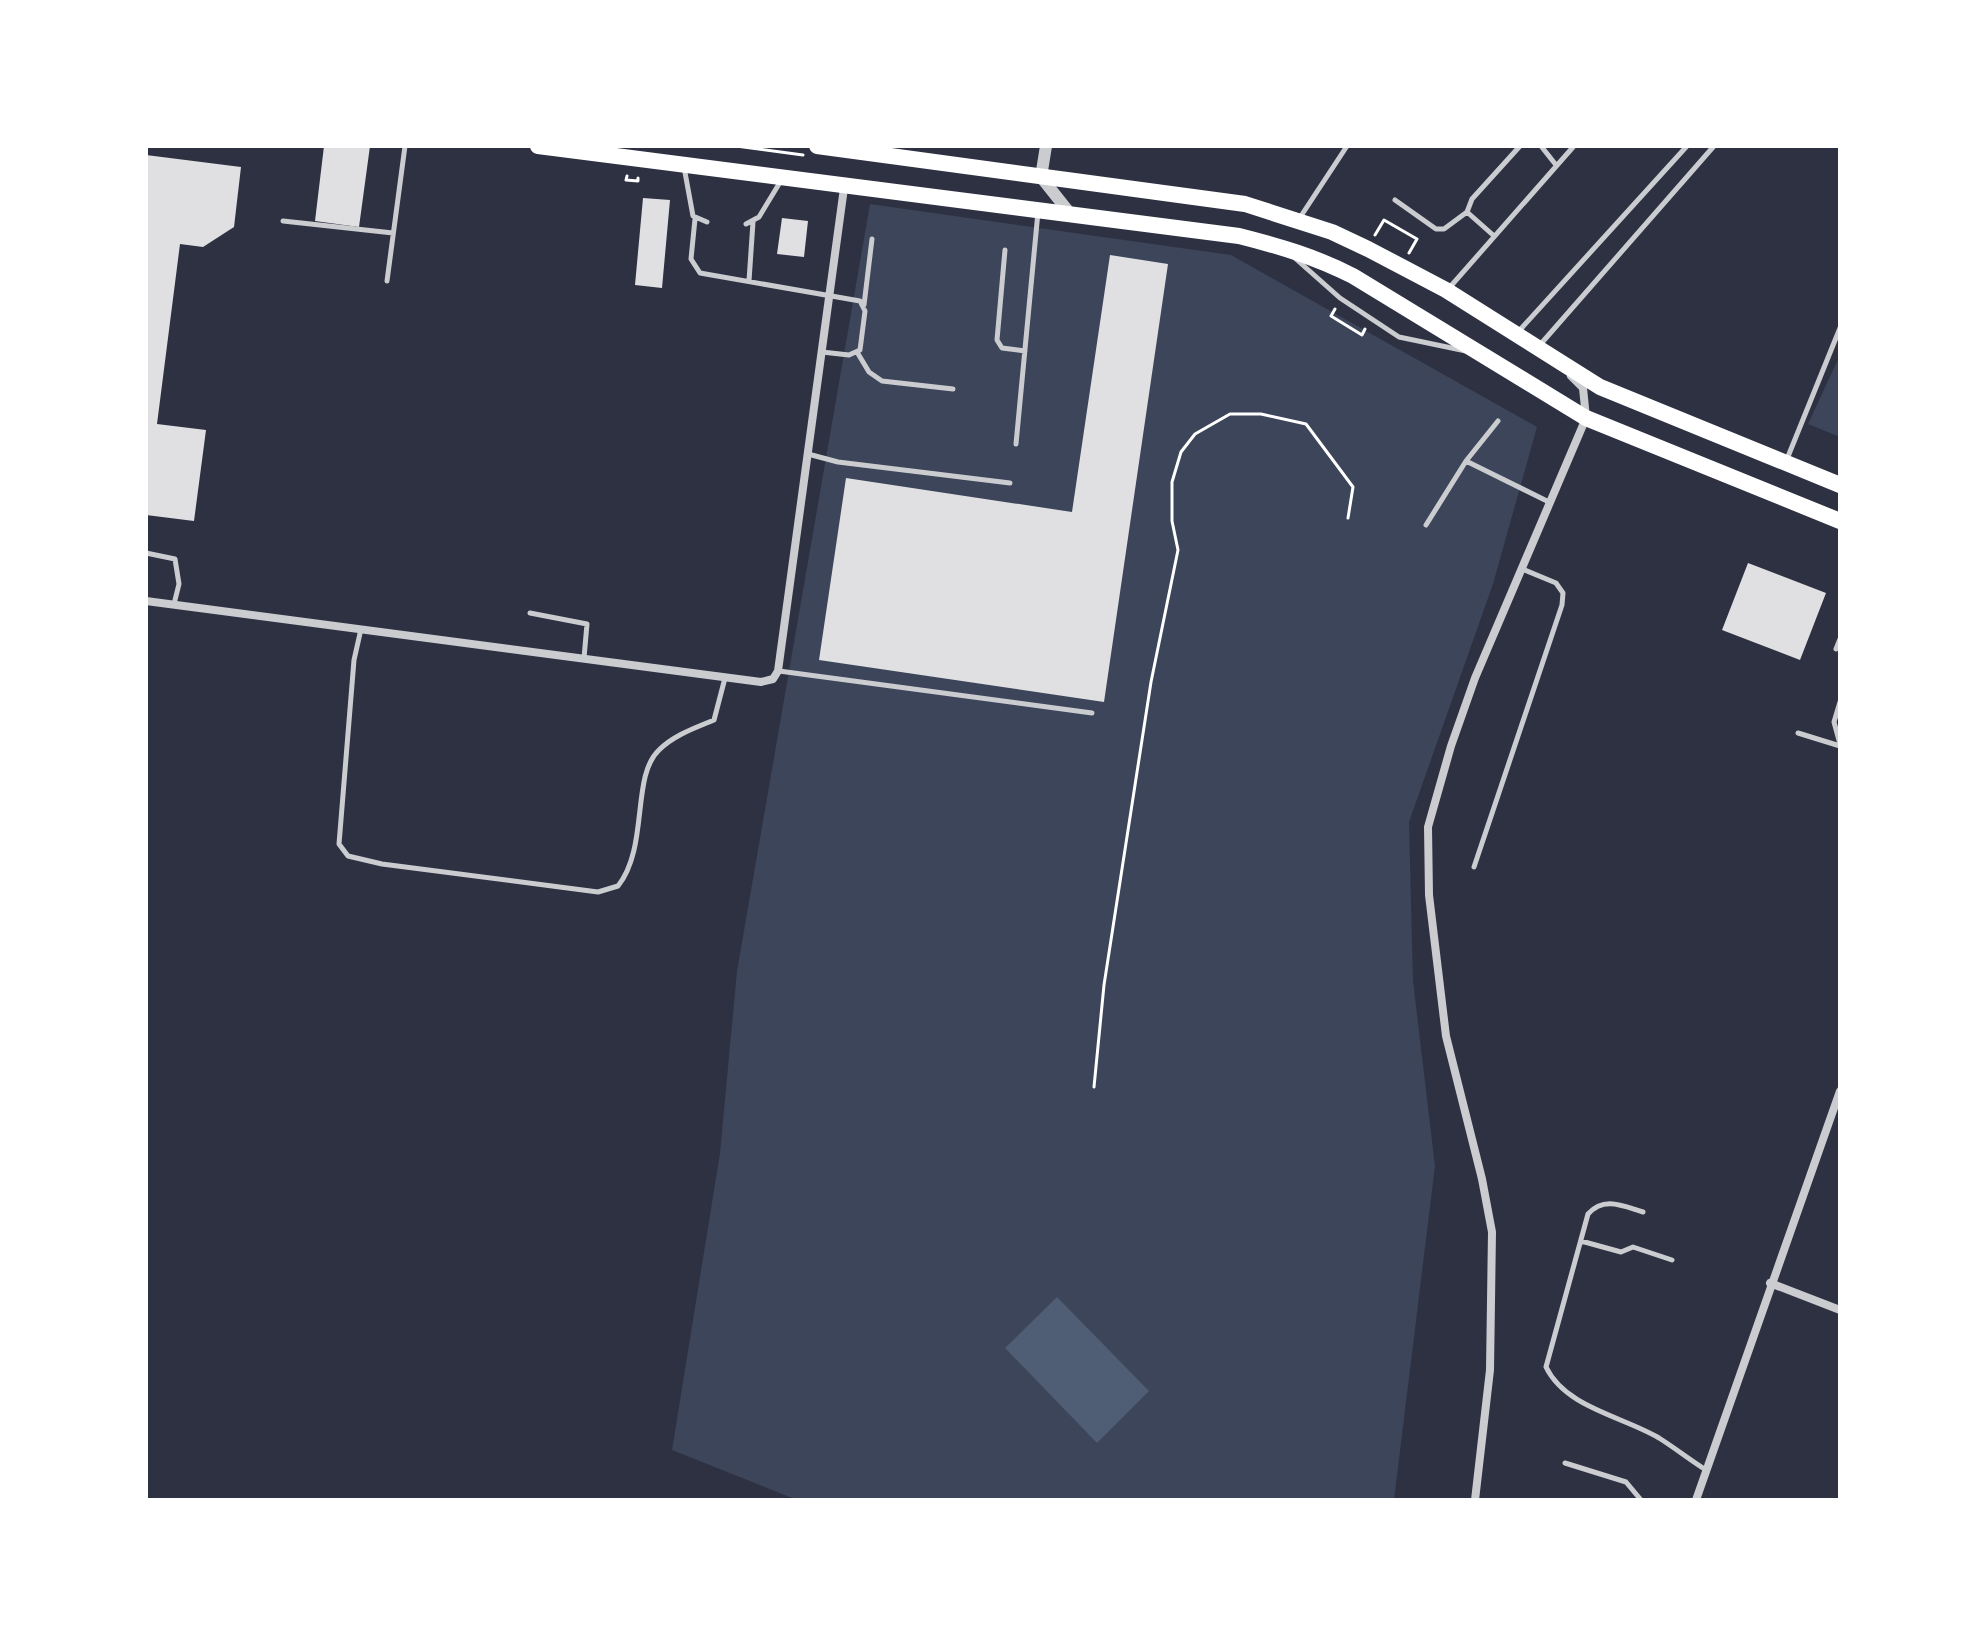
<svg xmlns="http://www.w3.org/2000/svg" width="1986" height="1646" font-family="'Source Sans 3',sans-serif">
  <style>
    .green { fill: #3c4559 }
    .water { fill: #4f5d75 }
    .building { fill: #e0e0e3 }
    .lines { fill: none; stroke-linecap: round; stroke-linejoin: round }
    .path { stroke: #fff; stroke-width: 3 }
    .service { stroke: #caccd0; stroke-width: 5 }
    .minor { stroke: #caccd0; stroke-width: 8 }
    .tertiary { stroke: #caccd0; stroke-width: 12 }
    .primary { stroke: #fff; stroke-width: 16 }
  </style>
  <rect width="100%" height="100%" fill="#2d3142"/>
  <path class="green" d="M 870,204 L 1231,255 L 1537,427 L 1493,584 L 1409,822 L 1413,981 L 1435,1166 L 1394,1500 L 797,1500 L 672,1450 L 720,1153 L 737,971 Z
    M 1840,355 L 1840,437 L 1808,424 Z"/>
  <path class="water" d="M 1057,1297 L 1149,1391 L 1097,1443 L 1005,1348 Z"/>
  <path class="building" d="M 324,146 L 370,146 L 359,227 L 315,221 Z
    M 146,155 L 241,167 L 234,227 L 203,247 L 180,244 L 157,424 L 206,430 L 194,521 L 146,515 Z
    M 643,198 L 670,200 L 662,288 L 635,285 Z
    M 782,218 L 808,221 L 804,257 L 777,254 Z
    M 1110,255 L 1168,264 L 1104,702 L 819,660 L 846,478 L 1072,512 Z
    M 1748,563 L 1826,593 L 1800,660 L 1722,630 Z"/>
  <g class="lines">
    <path class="path" d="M 736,146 L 803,155
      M 627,176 L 626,180 L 638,181 L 638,178
      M 1375,235 L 1384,220 L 1417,239 L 1409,253
      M 1335,309 L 1331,316 L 1362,335 L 1365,329
      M 1094,1087 L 1104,985 L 1151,682 L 1178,550 L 1172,521 L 1172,482 L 1181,452 L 1195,434 L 1230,414 L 1261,414 L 1306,424 L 1353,487 L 1348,518"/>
    <path class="service" d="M 1541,146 L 1556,165
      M 684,167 L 693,216 L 707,222
      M 1395,200 L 1436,229 L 1444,229 L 1467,212 L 1493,235
      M 1467,212 L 1472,199 L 1520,146
      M 695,219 L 691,259 L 700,273 L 860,301 L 865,311 L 860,350 L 849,355 L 822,352
      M 1299,219 L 1347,146
      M 283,221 L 393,233
      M 746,224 L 759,217 L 782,179
      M 1005,250 L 997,340 L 1002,348 L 1025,351
      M 1296,259 L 1340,298 L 1399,337 L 1466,351
      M 387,281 L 405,146
      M 749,281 L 753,222
      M 1450,287 L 1574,146
      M 864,305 L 872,239
      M 1518,332 L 1687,146
      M 1539,346 L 1714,146
      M 857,352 L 869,372 L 882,381 L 953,389
      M 1016,444 L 1038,212
      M 808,454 L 838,462 L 1010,483
      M 1787,459 L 1840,328
      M 1466,461 L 1498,421
      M 1426,525 L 1466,461 L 1549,502
      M 146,553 L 175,559 L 179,584 L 174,604
      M 530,613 L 587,624 L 584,658
      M 361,629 L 354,660 L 339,844 L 348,856 L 382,864 L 598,892 L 618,886 C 649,847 631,776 659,750 C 674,735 695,728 714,720 L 725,678
      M 1836,649 L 1840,639
      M 779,671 L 1092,713
      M 1840,702 L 1834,722 L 1840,744
      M 1798,733 L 1840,746
      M 1474,867 L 1562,605 L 1563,593 L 1556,583 L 1522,569
      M 1643,1212 C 1623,1206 1604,1196 1588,1214 L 1546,1367 C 1566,1408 1622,1416 1659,1438 C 1675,1448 1690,1460 1706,1470
      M 1581,1241 L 1621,1252 L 1633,1247 L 1672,1260
      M 1565,1463 L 1626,1482 L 1641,1500"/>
    <path class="minor" d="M 146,601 L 761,682 L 773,679 L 778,671 L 844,188
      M 1770,1283 L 1840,1310
      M 1475,1500 L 1490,1370 L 1492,1232 L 1482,1179 L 1446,1036 L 1429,895 L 1428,827 L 1451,746 L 1475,678 L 1586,418 L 1583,388 L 1571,376
      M 1696,1500 L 1840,1091"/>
    <path class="tertiary" d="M 1046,146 L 1041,177 L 1072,216"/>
    <path class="primary" d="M 538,146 L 1239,236 C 1279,246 1316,257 1353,276 L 1586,418 L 1840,521
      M 817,146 L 1245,204 L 1332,232 L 1368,249 L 1446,290 L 1600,387 L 1840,485"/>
  </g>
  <rect width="1986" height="1646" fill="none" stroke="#ffffff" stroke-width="296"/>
</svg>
